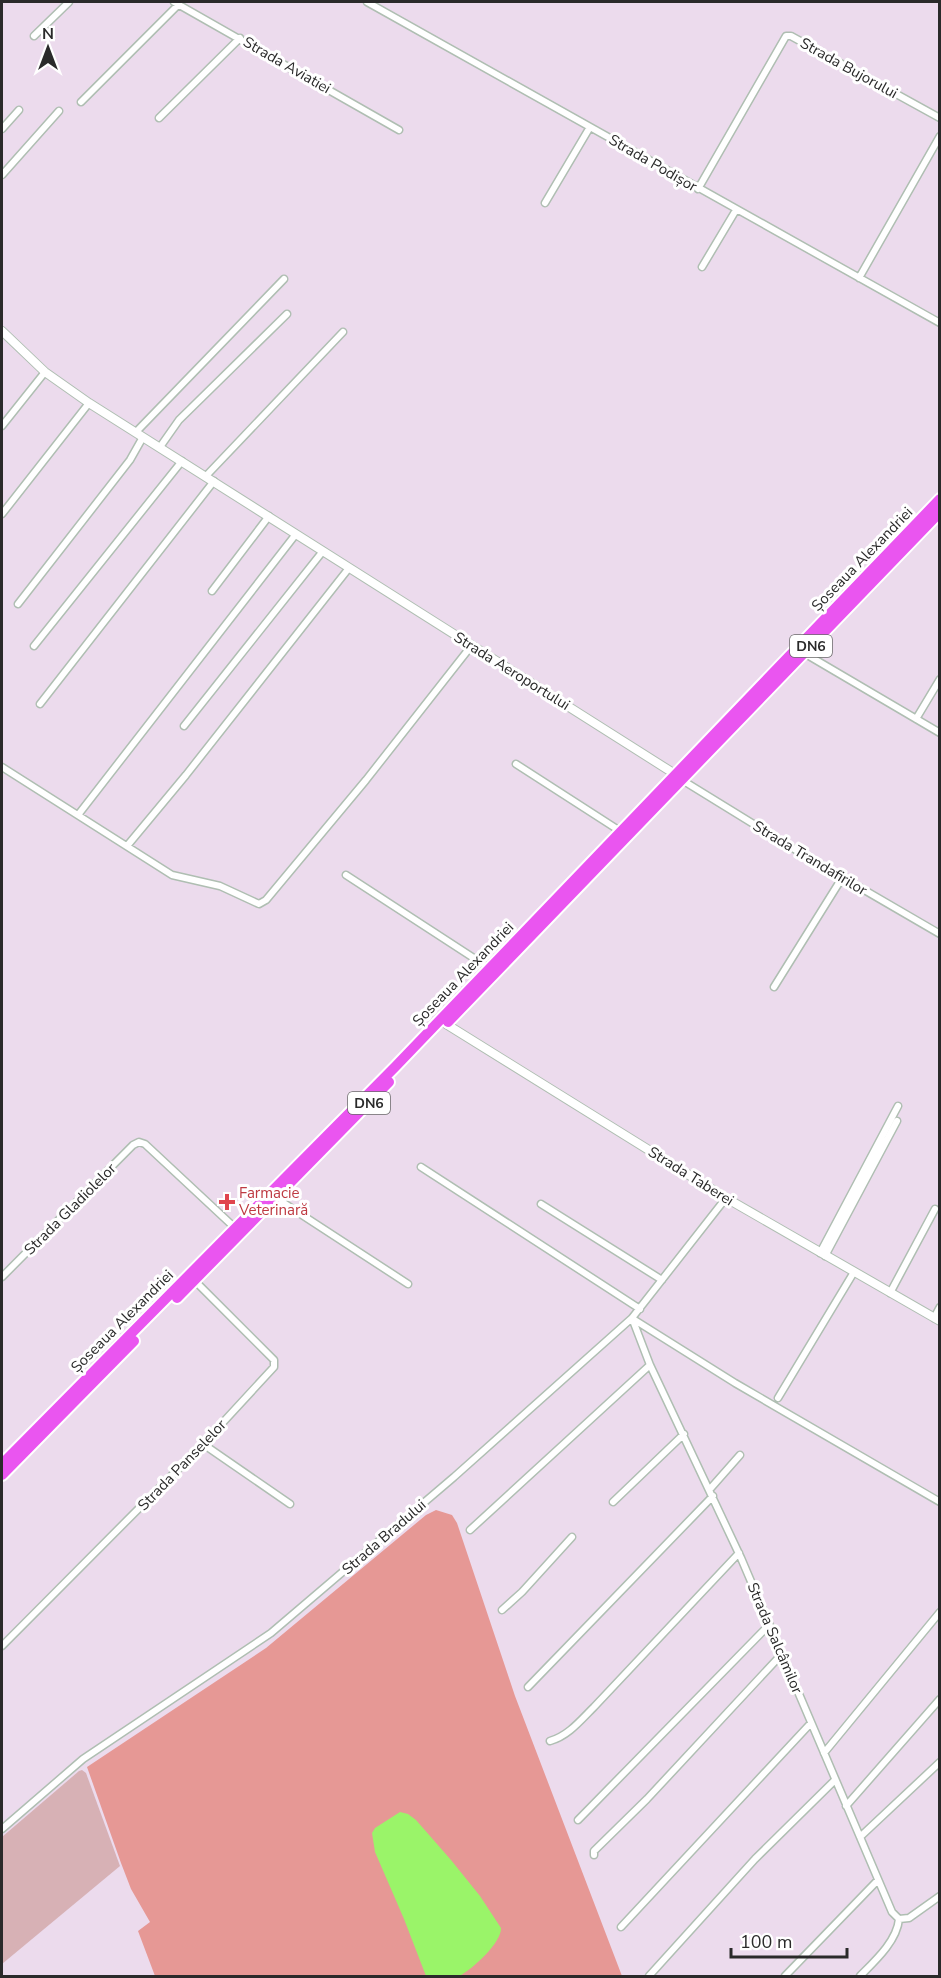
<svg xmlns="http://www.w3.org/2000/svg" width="941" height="1978" font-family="'Nunito Sans',sans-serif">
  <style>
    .green { fill: #e69895 }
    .cemetery { fill: #d7b1b5 }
    .water { fill: #9af469 }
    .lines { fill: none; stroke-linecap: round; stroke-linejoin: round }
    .minor-casing { stroke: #afbeb2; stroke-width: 9 }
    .tertiary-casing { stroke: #afbeb2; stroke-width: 10 }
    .trunk-casing { stroke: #fff; stroke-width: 14 }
    .minor { stroke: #fff; stroke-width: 6 }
    .tertiary { stroke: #fff; stroke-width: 8 }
    .trunk { stroke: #ea55f0; stroke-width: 10 }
    .health-dot { fill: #e0444e; stroke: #fff; stroke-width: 2 }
    .labels { text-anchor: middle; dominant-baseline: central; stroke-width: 6; stroke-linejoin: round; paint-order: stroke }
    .shield { fill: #fff; stroke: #6a6a6a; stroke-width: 1.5 }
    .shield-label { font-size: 14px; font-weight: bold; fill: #2a2a2a }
    .street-label { font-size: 15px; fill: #2a2a2a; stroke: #fff }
    .health-label { font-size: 15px; fill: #be3a42; stroke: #fff; text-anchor: start }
  </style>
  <rect width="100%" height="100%" fill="#ecdbed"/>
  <path class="green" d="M 436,1510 L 452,1515 L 457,1523 L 515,1696 L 622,1976 L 155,1976 L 138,1931 L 150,1922 L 131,1889 L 121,1863 L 87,1767 L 266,1648 L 426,1515 Z"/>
  <path class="cemetery" d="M 82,1770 L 86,1773 L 120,1866 L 2,1964 L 2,1837 L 79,1771 Z"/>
  <path class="water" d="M 400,1812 L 408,1814 L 416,1820 L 451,1860 L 480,1896 L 501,1928 C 502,1942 472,1970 459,1976 C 451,1978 435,1977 426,1976 L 404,1919 L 375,1852 L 372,1833 L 375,1828 Z"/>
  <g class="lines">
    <defs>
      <path id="minor" d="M 174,2 L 399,130
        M 367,2 L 940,323
        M 34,36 L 69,2
        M 81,102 L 179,4
        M 159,118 L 240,38
        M 2,129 L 19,110
        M 2,175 L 59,111
        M 698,189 L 786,36 L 791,36 L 940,118
        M 545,203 L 590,127
        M 702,267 L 736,210
        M 859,278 L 940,136
        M 2,426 L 45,372
        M 136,432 L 284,279
        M 160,447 L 179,420 L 287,314
        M 206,476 L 343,332
        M 2,514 L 89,403
        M 212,591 L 269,516
        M 18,604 L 130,460 L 143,437
        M 34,646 L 182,461
        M 804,653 L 940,733
        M 40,704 L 214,481
        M 916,719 L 940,679
        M 184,726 L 323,551
        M 516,764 L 620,831
        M 2,767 L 172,875 L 220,886 L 259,904 L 266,900 L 366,780 L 472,645
        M 682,780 L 799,852 L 940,934
        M 78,815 L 296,534
        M 127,846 L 186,775 L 349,568
        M 346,875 L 489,968
        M 774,987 L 842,878
        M 421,1167 L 640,1309
        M 276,1198 L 408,1284
        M 541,1204 L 662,1280
        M 820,1253 L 898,1106
        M 825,1256 L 897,1121
        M 2,1277 L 133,1145 L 139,1142 L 145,1144 L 234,1227
        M 890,1293 L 935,1209
        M 632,1318 L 650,1365 L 741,1558 L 892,1912 L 899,1919 L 909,1918 L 940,1896
        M 934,1318 L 940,1307
        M 633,1319 L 735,1383 L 940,1502
        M 778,1398 L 854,1272
        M 203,1444 L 290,1504
        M 710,1489 L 740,1455
        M 613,1502 L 684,1434
        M 470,1530 L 650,1365
        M 502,1610 L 522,1592 L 572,1537
        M 2,1646 L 203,1444 L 274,1367 L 274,1360 L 194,1280
        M 528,1687 L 713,1496
        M 550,1741 C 568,1736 580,1721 594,1707 L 739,1553
        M 824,1753 L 940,1612
        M 846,1806 L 940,1699
        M 578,1820 L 769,1625
        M 2,1829 L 83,1759 L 271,1633 L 454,1477 L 632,1318 L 726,1198
        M 860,1837 L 940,1762
        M 594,1855 L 594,1851 L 647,1799 L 781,1655
        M 621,1927 L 811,1723
        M 649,1976 L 755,1859 L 835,1780
        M 785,1976 L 878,1880
        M 860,1976 C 875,1961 897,1941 899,1919"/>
      <path id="tertiary" d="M 2,331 L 45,372 L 89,403 L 678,776
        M 446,1024 L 726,1198 L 940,1321"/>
      <path id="trunk" d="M 448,1022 L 940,512
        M 177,1298 L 389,1082
        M 2,1464 L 395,1067 L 940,499
        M 2,1475 L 134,1341"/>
    </defs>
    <use href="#minor" class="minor-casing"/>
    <use href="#tertiary" class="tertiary-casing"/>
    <use href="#trunk" class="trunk-casing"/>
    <use href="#minor" class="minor"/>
    <use href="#tertiary" class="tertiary"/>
    <use href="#trunk" class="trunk"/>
  </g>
  <path class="health-dot" d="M224 1193h6v6h6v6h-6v6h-6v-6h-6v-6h6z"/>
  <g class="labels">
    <g class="shield">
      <rect x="790" y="635" width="42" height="22" rx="4.5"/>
      <rect x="348" y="1092" width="42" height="22" rx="4.5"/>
    </g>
    <g class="shield-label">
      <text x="811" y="646">DN6</text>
      <text x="369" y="1103">DN6</text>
    </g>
    <g class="street-label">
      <text transform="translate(287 65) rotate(30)">Strada Aviatiei</text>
      <text transform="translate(849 68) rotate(29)">Strada Bujorului</text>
      <text transform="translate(653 163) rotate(30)">Strada Podișor</text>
      <text transform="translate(862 559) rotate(-46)">Șoseaua Alexandriei</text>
      <text transform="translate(512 671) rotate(32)">Strada Aeroportului</text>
      <text transform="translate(810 858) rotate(31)">Strada Trandafirilor</text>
      <text transform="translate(463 974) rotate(-46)">Șoseaua Alexandriei</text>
      <text transform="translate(691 1176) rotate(32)">Strada Taberei</text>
      <text transform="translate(70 1209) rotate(-45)">Strada Gladiolelor</text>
      <text transform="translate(122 1321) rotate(-45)">Șoseaua Alexandriei</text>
      <text transform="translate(182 1465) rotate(-46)">Strada Panselelor</text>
      <text transform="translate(384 1537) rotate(-41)">Strada Bradului</text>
      <text transform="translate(775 1638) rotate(67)">Strada Salcâmilor</text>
    </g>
    <g class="health-label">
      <text x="239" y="1193">Farmacie<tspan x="239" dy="17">Veterinară</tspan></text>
    </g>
  </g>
  <rect width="941" height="1978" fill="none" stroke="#2a2a2a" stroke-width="6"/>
  <g transform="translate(48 48)" stroke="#ffffff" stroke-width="4.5" paint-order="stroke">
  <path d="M0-4.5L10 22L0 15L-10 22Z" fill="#2a2a2a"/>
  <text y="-9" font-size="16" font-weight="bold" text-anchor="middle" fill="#2a2a2a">N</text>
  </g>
  <path d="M731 1948v9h116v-9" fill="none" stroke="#2a2a2a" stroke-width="3"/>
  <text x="740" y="1948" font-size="18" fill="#2a2a2a" stroke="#ffffff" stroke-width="4.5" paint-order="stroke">100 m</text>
</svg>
